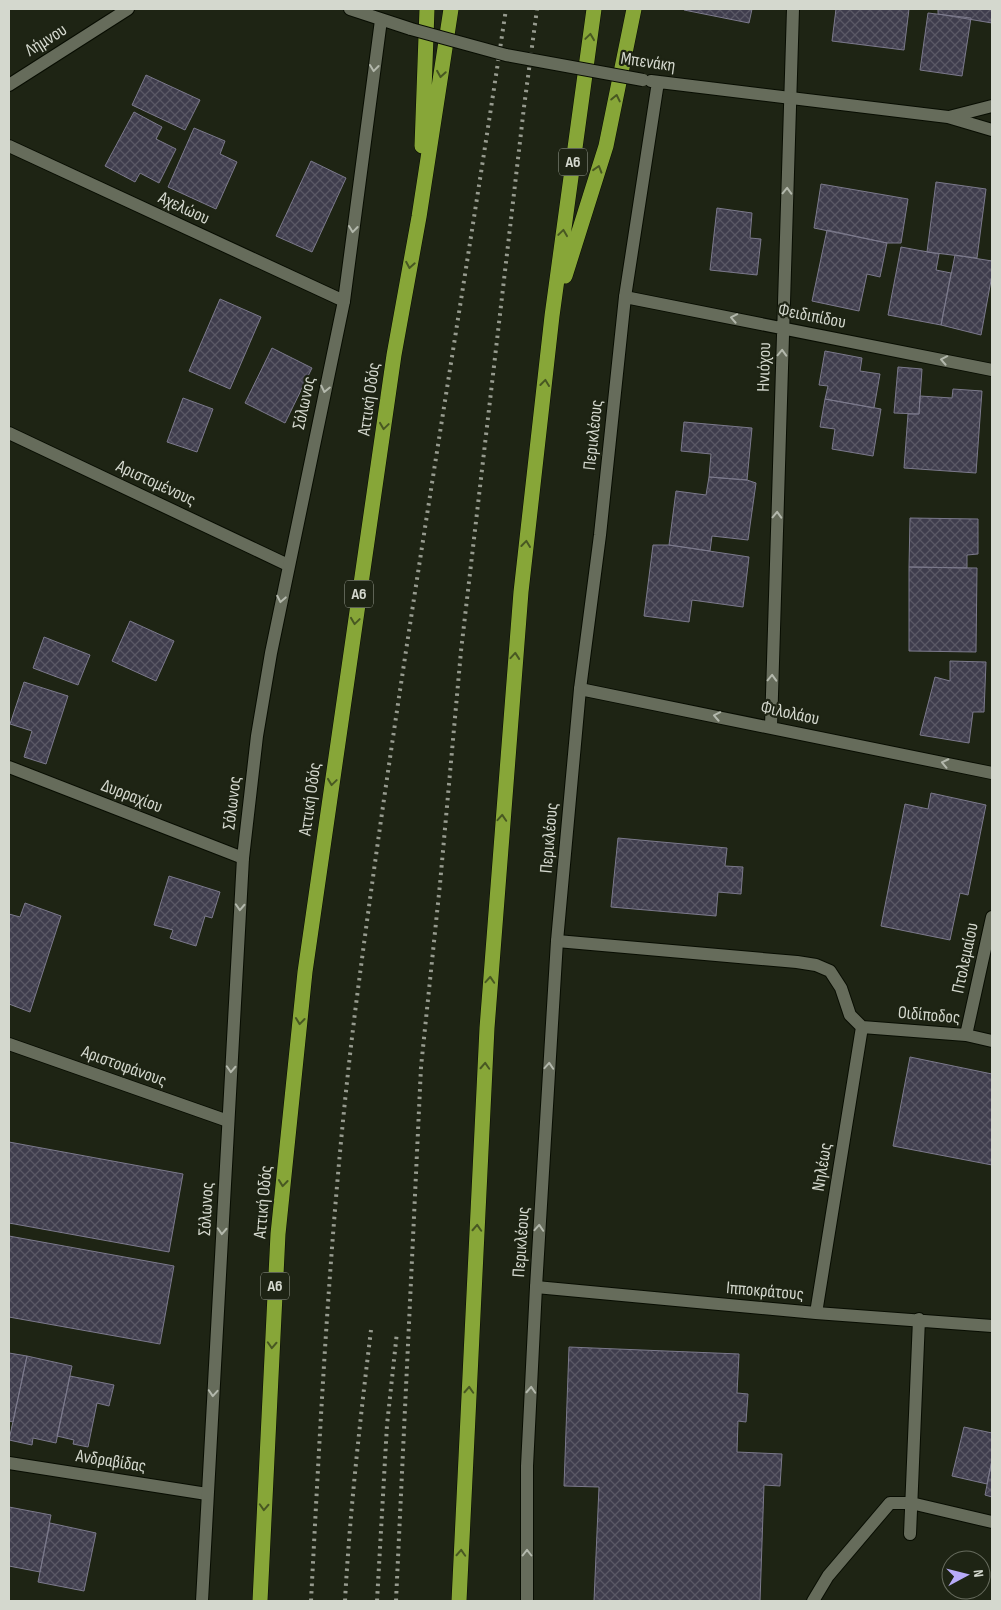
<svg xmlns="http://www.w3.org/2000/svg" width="1001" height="1610" font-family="'Sofia Sans Condensed',sans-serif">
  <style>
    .building { fill: url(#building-cross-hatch); stroke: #7b798b }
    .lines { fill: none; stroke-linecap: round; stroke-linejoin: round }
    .service-casing { stroke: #080d02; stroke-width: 14 }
    .minor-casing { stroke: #080d02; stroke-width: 14 }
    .tertiary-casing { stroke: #080d02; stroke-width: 14 }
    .motorway-casing { stroke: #080d02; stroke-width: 16 }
    .service { stroke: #666c5b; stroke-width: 12 }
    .minor { stroke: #666c5b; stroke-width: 12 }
    .tertiary { stroke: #666c5b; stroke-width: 12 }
    .motorway { stroke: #87a638; stroke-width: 15 }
    .rail { stroke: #979b8f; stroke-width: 4; stroke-dasharray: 2.5 5; stroke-linecap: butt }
    .tertiary-bridge-casing { stroke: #080d02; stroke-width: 14; stroke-linecap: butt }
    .tertiary-bridge { stroke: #666c5b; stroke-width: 12 }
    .oneway { stroke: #485822 }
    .oneway2 { stroke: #b3b8ac }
    .labels { text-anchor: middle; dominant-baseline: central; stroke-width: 4.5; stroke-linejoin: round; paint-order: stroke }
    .shield { fill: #1e2414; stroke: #9da296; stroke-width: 1 }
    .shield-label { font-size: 16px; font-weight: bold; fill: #d4d8ce }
    .street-label { font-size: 18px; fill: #d4d8ce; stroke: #1e2414 }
  </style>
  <defs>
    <pattern id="building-cross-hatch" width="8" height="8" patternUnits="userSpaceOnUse" patternTransform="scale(1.25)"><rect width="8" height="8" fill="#3f3d4d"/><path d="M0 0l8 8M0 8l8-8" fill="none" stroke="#5a5865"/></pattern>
  </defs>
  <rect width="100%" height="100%" fill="#1e2414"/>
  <path class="building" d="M 685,9 L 752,9 L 749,23 L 684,10 Z
    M 836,9 L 909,9 L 904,50 L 832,41 Z
    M 938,9 L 992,9 L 992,23 L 938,14 Z
    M 928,13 L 971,18 L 962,76 L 920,70 Z
    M 146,75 L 200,100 L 185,130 L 132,105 Z
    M 134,112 L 162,127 L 156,139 L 176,149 L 159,183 L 140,173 L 135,182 L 105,166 Z
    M 194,128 L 225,141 L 220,154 L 237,162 L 216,209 L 168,187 Z
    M 311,161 L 346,178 L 312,252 L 276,236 Z
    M 936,182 L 986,189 L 977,258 L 927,252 Z
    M 821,184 L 908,199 L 901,243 L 887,243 L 814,228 Z
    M 717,208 L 752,213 L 750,238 L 761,239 L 757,275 L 710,270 Z
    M 827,230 L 887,243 L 880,277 L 867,274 L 859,311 L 812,301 Z
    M 901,247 L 939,254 L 936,270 L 951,273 L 941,325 L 888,315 Z
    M 955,255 L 992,261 L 992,275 L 981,335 L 941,325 Z
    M 220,299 L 261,317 L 230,389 L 189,371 Z
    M 272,348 L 312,368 L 285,423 L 245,403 Z
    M 825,351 L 862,358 L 860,371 L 880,374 L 874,408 L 825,399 L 828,386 L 819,385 Z
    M 898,367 L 922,369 L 919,414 L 894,413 Z
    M 953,389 L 982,391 L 976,473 L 904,468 L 908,414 L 919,414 L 920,396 L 952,398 Z
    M 183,398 L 213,409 L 197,452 L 167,442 Z
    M 825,399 L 881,409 L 873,456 L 832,449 L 835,429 L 820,427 Z
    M 684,422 L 752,428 L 747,480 L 709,477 L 711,454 L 681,451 Z
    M 709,477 L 747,480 L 756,483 L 748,540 L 712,536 L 710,551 L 669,545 L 676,491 L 706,495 Z
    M 910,518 L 978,519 L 978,554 L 967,555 L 967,568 L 909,567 Z
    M 653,545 L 669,545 L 749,557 L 743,607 L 692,600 L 689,622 L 644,616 Z
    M 909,567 L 977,568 L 976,652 L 909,651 Z
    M 130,621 L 174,641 L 156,681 L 112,661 Z
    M 44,637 L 90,655 L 78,685 L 33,668 Z
    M 950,661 L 986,662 L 984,712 L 973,712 L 969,743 L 920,735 L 935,677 L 950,681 Z
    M 24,682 L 68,696 L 46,764 L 24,757 L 32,731 L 10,724 Z
    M 931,793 L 986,805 L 968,895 L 960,893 L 950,940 L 881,926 L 905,804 L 928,809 Z
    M 618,838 L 727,848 L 725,866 L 743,867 L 741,894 L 718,892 L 716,916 L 611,907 Z
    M 169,876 L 220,892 L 212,918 L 205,916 L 196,946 L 170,938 L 173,930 L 154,925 Z
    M 25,903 L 61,916 L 30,1012 L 9,1004 L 9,914 L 20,917 Z
    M 910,1057 L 992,1074 L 992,1165 L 893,1146 Z
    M 9,1142 L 183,1174 L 169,1252 L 9,1223 Z
    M 9,1236 L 174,1266 L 160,1344 L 9,1317 Z
    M 569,1347 L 739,1354 L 737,1393 L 748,1394 L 746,1422 L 738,1421 L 737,1452 L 782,1454 L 780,1486 L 764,1485 L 760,1601 L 594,1601 L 599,1487 L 564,1486 Z
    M 9,1353 L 27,1356 L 13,1422 L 9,1421 Z
    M 27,1356 L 72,1366 L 56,1443 L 33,1438 L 32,1445 L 9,1440 Z
    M 70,1376 L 114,1385 L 109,1406 L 97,1403 L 88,1447 L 73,1444 L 74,1440 L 57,1436 Z
    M 964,1427 L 992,1433 L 992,1460 L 987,1484 L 952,1476 Z
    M 992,1460 L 992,1497 L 985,1495 Z
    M 9,1507 L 51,1515 L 40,1572 L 9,1566 Z
    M 50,1523 L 96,1533 L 84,1591 L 38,1582 Z"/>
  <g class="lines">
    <defs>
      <path id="service" d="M 813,1601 L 828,1576 L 890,1503 L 911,1503"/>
      <path id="minor" d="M 9,85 L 128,9
        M 9,146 L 344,301
        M 625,297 L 992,370
        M 9,433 L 288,565
        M 580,689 L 992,773
        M 771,727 L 793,9
        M 9,767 L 243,858
        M 557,941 L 797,962 L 816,965 L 830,971 L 841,988 L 850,1015 L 862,1027
        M 862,1027 L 966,1035 L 992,1041
        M 966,1035 L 992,917
        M 9,1044 L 228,1121
        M 536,1287 L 816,1313 L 992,1326
        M 816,1313 L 862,1027
        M 9,1463 L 207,1494
        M 911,1503 L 992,1522
        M 910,1534 L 919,1319"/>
      <path id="tertiary" d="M 350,9 L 411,29
        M 651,81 L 948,117 L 992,130
        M 949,117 L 992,106
        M 202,1601 L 243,858 L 257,736 L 271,653 L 344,301 L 381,20
        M 527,1601 L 527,1466 L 536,1287 L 557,941 L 580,689 L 600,535 L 625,297 L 658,82"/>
      <path id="motorway" d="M 422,146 L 427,9
        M 565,276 L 606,146 L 634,9
        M 260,1601 L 278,1234 L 305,972 L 394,355 L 419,217 L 451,9
        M 459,1601 L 487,1028 L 521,592 L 552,316 L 594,9"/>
    </defs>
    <use href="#service" class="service-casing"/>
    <use href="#minor" class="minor-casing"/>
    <use href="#tertiary" class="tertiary-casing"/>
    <use href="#motorway" class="motorway-casing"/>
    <use href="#service" class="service"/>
    <use href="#minor" class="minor"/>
    <use href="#tertiary" class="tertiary"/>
    <use href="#motorway" class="motorway"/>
    <path class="rail" d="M 311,1601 C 322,1392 332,1182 360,974 C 402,651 458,331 506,9
      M 345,1601 C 350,1510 360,1421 371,1330
      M 377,1601 L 387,1425 L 397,1332
      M 396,1601 L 421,1067 L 440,884 L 461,651 L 524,107 L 537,9"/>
    <defs>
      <path id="tertiary-bridge" d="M 411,29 L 506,55 L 643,80"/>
    </defs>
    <use href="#tertiary-bridge" class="tertiary-bridge-casing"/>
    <use href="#tertiary-bridge" class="tertiary-bridge"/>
  </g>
  <defs><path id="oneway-chevron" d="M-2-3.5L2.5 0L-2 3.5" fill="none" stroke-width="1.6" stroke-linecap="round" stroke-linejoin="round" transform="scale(1.25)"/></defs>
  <g class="oneway">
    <use href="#oneway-chevron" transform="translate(590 37) rotate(-82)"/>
    <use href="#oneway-chevron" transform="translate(441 74) rotate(99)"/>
    <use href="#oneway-chevron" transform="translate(616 98) rotate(-78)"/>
    <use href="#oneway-chevron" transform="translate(598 169) rotate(-73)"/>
    <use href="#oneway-chevron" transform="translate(563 233) rotate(-82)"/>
    <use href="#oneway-chevron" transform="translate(410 265) rotate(100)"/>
    <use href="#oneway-chevron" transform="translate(545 383) rotate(-83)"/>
    <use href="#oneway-chevron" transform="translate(384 426) rotate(98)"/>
    <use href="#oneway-chevron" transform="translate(526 544) rotate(-83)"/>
    <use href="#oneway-chevron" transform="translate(355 621) rotate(98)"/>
    <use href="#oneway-chevron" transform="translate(515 656) rotate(-85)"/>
    <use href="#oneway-chevron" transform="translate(332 782) rotate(98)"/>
    <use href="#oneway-chevron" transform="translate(502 818) rotate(-86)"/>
    <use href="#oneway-chevron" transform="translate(490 980) rotate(-86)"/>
    <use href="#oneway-chevron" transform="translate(300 1021) rotate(96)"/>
    <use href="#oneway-chevron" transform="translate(485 1066) rotate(-87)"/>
    <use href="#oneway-chevron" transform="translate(283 1183) rotate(96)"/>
    <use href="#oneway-chevron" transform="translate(477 1228) rotate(-87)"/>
    <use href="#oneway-chevron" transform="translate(272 1345) rotate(93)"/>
    <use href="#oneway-chevron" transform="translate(469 1390) rotate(-87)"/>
    <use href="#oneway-chevron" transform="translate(264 1507) rotate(93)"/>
    <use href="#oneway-chevron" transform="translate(461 1553) rotate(-87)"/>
  </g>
  <g class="oneway2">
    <use href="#oneway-chevron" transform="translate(374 68) rotate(97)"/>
    <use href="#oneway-chevron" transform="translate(787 191) rotate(-88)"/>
    <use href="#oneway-chevron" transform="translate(353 229) rotate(97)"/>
    <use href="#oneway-chevron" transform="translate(734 318) rotate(-169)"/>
    <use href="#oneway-chevron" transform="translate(782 353) rotate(-88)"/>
    <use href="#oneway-chevron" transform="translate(944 360) rotate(-169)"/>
    <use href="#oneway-chevron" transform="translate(325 389) rotate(102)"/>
    <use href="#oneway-chevron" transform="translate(777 515) rotate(-88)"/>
    <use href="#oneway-chevron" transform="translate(281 599) rotate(101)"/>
    <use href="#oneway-chevron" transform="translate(772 678) rotate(-88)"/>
    <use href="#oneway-chevron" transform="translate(717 716) rotate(-169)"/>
    <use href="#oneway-chevron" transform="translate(945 763) rotate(-168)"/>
    <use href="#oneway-chevron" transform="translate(240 907) rotate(93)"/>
    <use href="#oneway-chevron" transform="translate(549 1066) rotate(-86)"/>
    <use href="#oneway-chevron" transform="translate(231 1069) rotate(93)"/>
    <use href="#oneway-chevron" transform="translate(539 1228) rotate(-86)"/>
    <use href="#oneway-chevron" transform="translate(222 1231) rotate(93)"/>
    <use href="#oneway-chevron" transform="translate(531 1390) rotate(-87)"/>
    <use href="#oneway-chevron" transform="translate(213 1393) rotate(94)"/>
    <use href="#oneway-chevron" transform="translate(527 1553) rotate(-90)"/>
  </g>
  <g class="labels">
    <g class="shield">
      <rect x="559" y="148.5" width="28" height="27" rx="4"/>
      <rect x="345" y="580.5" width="28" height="27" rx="4"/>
      <rect x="261" y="1272.5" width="28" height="27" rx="4"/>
    </g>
    <g class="shield-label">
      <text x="573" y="162">Α6</text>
      <text x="359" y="594">Α6</text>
      <text x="275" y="1286">Α6</text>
    </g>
    <g class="street-label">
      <text transform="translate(46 40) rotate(-32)">Λήμνου</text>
      <text transform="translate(648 62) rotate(8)">Μπενάκη</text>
      <text transform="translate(184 208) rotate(25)">Αχελώου</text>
      <text transform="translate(812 316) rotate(11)">Φειδιπίδου</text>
      <text transform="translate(764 367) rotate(-88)">Ηνιόχου</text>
      <text transform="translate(369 399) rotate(-82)">Αττική Οδός</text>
      <text transform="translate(304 403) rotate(-78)">Σόλωνος</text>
      <text transform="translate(593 435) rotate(-84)">Περικλέους</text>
      <text transform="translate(156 483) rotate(25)">Αριστομένους</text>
      <text transform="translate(790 713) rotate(12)">Φιλολάου</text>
      <text transform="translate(132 796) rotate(21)">Δυρραχίου</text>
      <text transform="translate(310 799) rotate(-82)">Αττική Οδός</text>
      <text transform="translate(232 803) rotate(-83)">Σόλωνος</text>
      <text transform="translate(549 838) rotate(-85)">Περικλέους</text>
      <text transform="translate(965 958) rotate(-78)">Πτολεμαίου</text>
      <text transform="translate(929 1015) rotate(5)">Οιδίποδος</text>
      <text transform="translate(124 1066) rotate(20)">Αριστοφάνους</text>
      <text transform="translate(822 1167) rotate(-81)">Νηλέως</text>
      <text transform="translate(263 1202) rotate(-85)">Αττική Οδός</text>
      <text transform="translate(206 1209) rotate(-87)">Σόλωνος</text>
      <text transform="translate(521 1242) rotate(-86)">Περικλέους</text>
      <text transform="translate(765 1291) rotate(5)">Ιπποκράτους</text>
      <text transform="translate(111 1461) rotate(9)">Ανδραβίδας</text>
    </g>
  </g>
  <rect width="1001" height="1610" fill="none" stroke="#d4d8ce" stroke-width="20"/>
  <g transform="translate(966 1575) rotate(83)"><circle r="24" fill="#1e2414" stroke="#676c5e"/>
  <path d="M0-4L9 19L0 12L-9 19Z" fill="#b7abf8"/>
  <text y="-8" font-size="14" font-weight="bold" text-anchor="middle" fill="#d4d8ce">N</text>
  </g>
</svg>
